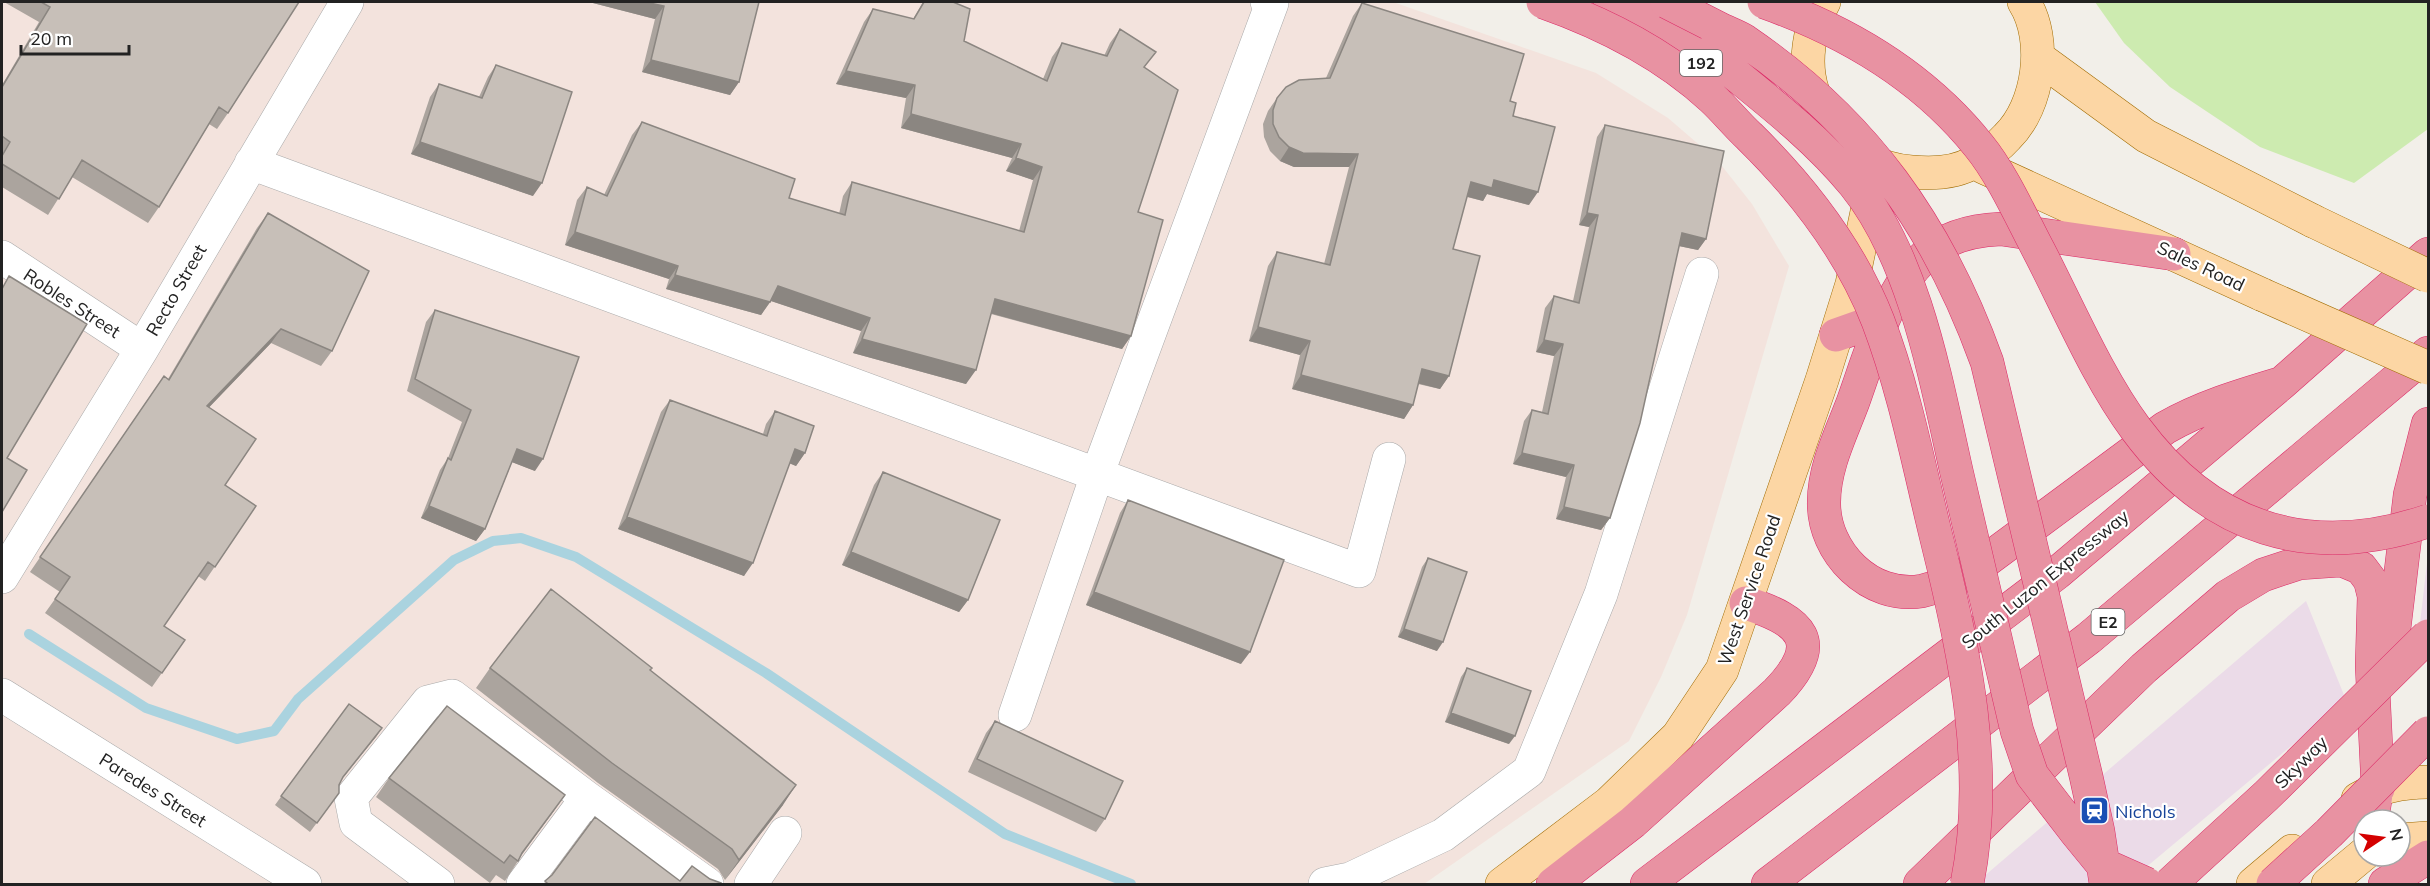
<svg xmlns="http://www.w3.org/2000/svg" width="2430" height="886" font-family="Mulish,sans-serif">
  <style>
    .industrial { fill: #ebdbe8 }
    .military { fill: #f3e3dd }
    .grass { fill: #cdebb0 }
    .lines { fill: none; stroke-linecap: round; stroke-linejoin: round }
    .stream { stroke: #aad3df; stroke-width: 10 }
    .minor-casing { stroke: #a9a9a9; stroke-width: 34 }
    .major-casing { stroke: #a06b00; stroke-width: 34 }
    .highway-casing { stroke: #dc2a67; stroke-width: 34 }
    .minor { stroke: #fff; stroke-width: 33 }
    .major { stroke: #fcd6a4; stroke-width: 33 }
    .highway { stroke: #e892a2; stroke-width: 33 }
    .major-bridge-casing { stroke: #a06b00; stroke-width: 34; stroke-linecap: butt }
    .highway-bridge-casing { stroke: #dc2a67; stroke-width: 34; stroke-linecap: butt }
    .major-bridge { stroke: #fcd6a4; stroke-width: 33 }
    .highway-bridge { stroke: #e892a2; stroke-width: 33 }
    .wall { fill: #aba49e }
    .shaded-wall { fill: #8b8681 }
    .building { fill: #c7bfb8; stroke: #8b8681; stroke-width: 1.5 }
    .labels { text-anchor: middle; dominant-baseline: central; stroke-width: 4.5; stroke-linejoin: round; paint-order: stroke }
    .shield { fill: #fff; stroke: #646464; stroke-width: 1.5 }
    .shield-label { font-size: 16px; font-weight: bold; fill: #222 }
    .street-label { font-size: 18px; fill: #222; stroke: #fff }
    .transit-label { font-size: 18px; fill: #164399; stroke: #fff; text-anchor: start }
  </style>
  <rect width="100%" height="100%" fill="#f2efe9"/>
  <path class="industrial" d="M 2428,554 L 2428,647 L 2416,658 Z
    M 2306,601 L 2346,700 L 2126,884 L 1975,884 Z"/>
  <path class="military" d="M 2,2 L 1393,2 L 1596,73 L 1668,118 L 1718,161 L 1752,204 L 1789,266 L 1687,615 L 1661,677 L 1629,741 L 1424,884 L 2,884 Z"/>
  <path class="grass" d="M 2095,2 L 2428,2 L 2428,129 L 2354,183 L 2260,147 L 2170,87 L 2124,43 Z"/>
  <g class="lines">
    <path class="stream" d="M 29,634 L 146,708 L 237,739 L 274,731 L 298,699 L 454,560 L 493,541 L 521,538 L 576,557 L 766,673 L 1005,834 L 1131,884"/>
    <defs>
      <path id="minor" d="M 251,163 L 1359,571 L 1389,459
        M 2,257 L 142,349
        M 2,577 L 142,349 L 347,2
        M 2,695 L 305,884
        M 1015,715 L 1097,475 L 1272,3 L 1267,2
        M 587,798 L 707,884
        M 438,884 L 356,823 L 351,798 L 428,702 L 452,696 L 587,798 L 523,884
        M 751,884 L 785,833
        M 1325,884 L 1350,879 L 1443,835 L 1529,771 L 1601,594 L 1702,274"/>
      <path id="major" d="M 2039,58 L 2146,136 L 2313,221
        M 1824,113 C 1821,107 1816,100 1813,92 C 1803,63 1809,27 1824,2
        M 1865,157 C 1877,166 1897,171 1912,172 C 1933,174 1956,173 1974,162 C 1985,156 1999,146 2007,137 C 2039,106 2048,40 2024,2
        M 1983,167 L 2263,295
        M 2358,799 C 2380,786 2404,782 2428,782
        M 2400,840 L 2428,838
        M 1502,884 L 1609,803 L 1678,736 L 1722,670 L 1822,380 L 1852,284 L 1868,207 L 1869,183
        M 2253,884 L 2292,851
        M 2328,884 L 2364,854"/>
      <path id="highway" d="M 1610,2 L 1655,21 L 1709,53
        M 2174,254 L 2001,229 C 1974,230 1945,237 1925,256 C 1886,294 1871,352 1853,402 C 1841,434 1824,467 1824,502 C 1823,552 1870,600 1922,591 C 1944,586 1962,577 1980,565 L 2165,428 C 2201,407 2242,395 2282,383
        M 1836,335 L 1884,318
        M 2390,663 L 2410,495 L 2428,424
        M 2372,820 L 2380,768
        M 1553,884 L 1633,822 L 1777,692 C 1825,642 1802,621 1746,603
        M 1647,884 L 2057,573 L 2282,383 L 2428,254
        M 1768,884 L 2089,638 L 2428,353
        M 1920,884 L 2144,668 L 2228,596 L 2263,575 L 2299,563 L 2342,560 L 2361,568 L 2370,580 L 2374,596 L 2372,666 L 2378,789
        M 2385,884 L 2428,857"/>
    </defs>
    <use href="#minor" class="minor-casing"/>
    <use href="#major" class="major-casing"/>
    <use href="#highway" class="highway-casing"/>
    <use href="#minor" class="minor"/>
    <use href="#major" class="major"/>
    <use href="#highway" class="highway"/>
    <defs>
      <path id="major-bridge" d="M 2313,221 L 2428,276
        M 2263,295 L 2428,368"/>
      <path id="highway-bridge" d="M 1543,2 C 1603,23 1665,55 1712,98 C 1725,110 1736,124 1749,136 C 1803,189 1850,249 1878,321 C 1905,392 1919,467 1937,540 C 1965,653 1990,769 1967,884
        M 1667,2 C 1685,11 1702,20 1720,29 C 1728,33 1737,36 1745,41 C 1865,123 1938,226 1987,362 L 2086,776 L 2098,831 L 2106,884
        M 1764,2 C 1846,31 1924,77 1979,146 C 2002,174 2022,219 2039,251 C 2068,307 2098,378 2136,429 C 2211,530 2309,561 2428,521
        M 1709,53 C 1760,95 1812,133 1854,184 C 1915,259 1936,381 1957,474 C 1977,559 1997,645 2017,731 L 2032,775 L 2075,831 L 2102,864 L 2147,884
        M 2170,884 L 2266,796 L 2428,636
        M 2273,884 L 2329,833 L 2428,733"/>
    </defs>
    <use href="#major-bridge" class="major-bridge-casing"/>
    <use href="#highway-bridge" class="highway-bridge-casing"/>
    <use href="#major-bridge" class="major-bridge"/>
    <use href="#highway-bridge" class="highway-bridge"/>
  </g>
  <path class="wall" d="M 4,2 L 299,2 L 228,113 L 217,129 L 209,124 L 159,207 L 148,223 L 72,177 L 48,215 L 2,187 L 2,85 L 39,22 Z
    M 589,2 L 759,2 L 739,82 L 730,95 L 642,72 L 655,19 Z
    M 923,2 L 953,2 L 964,41 L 1043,79 L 1052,57 L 1062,43 L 1104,56 L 1110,43 L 1120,29 L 1145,68 L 1131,336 L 1122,349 L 991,314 L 966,384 L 853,353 L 861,331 L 771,301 L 761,315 L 666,289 L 669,279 L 565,245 L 577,200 L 587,187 L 604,195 L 632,135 L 642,122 L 789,198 L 839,214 L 843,196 L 852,182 L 1019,231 L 1033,180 L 1006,171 L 1012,158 L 901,128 L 906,98 L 836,84 L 864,22 L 873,9 L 913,19 Z
    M 1362,3 L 1510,101 L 1529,205 L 1487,194 L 1483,201 L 1467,197 L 1453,249 L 1449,376 L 1440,389 L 1418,384 L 1413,405 L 1404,419 L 1292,389 L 1300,355 L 1249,341 L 1268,266 L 1277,252 L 1324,264 L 1349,167 L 1294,167 L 1280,161 L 1270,151 L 1264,137 L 1263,124 L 1268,111 L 1277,98 L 1326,78 L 1353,16 Z
    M 496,65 L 533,196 L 411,154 L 430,97 L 439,84 L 479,97 L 488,77 Z
    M 1605,125 L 1706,239 L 1698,250 L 1679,246 L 1610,518 L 1601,530 L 1556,519 L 1566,477 L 1513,464 L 1524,421 L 1532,410 L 1542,412 L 1554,356 L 1536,352 L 1545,308 L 1554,296 L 1573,301 L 1589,227 L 1579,225 L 1597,137 Z
    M 268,213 L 332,351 L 321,366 L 271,343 L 209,407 L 225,485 L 256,506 L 205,581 L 198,576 L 164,626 L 185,640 L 152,687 L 45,613 L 60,592 L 30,572 L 164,376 L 168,379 L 257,228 Z
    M 435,310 L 535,471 L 512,462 L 485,529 L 476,541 L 421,518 L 440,470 L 448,458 L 462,422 L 407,391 L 426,322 Z
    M 670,400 L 763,434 L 766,424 L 775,411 L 805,453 L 796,466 L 790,463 L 744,576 L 618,529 L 661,412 Z
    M 883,472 L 968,600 L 959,612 L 842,565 L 874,485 Z
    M 1128,500 L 1241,664 L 1086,605 L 1120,513 Z
    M 1428,558 L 1437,651 L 1398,637 L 1422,567 Z
    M 490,668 L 650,670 L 783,805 L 725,880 L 718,869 L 598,783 L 476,688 Z
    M 1467,668 L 1509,744 L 1445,722 L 1461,677 Z
    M 349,704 L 382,728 L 341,780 L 339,785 L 339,793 L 310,832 L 275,805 Z
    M 995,721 L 1105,819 L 1096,832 L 968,772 L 986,733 Z
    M 389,778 L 565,795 L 521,856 L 518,861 L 505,881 L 496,875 L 490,883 L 376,797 Z"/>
  <path class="shaded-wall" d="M 589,2 L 645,2 L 664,6 L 655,19 Z
    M 651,60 L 739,82 L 730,95 L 642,72 Z
    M 846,71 L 915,85 L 906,98 L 836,84 Z
    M 911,114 L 1021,144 L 1012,158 L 901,128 Z
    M 420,142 L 542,183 L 533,196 L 411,154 Z
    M 1289,147 L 1358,154 L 1349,167 L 1294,167 L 1280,161 Z
    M 1016,158 L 1042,167 L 1033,180 L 1006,171 Z
    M 1494,180 L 1538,192 L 1529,205 L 1487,194 L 1483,201 L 1461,195 L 1471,182 Z
    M 1587,213 L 1598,215 L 1589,227 L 1579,225 Z
    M 575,232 L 678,266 L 669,279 L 565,245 Z
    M 1682,233 L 1706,239 L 1698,250 L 1674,245 Z
    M 675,275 L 770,302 L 761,315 L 666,289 Z
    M 778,286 L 870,318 L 861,331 L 768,300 Z
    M 995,299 L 1131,336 L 1122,349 L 986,312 Z
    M 1258,327 L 1310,341 L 1300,355 L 1249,341 Z
    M 281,329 L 271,343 L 197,420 L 207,406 Z
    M 862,339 L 976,370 L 966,384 L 853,353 Z
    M 1544,340 L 1563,344 L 1554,356 L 1536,352 Z
    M 1422,369 L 1449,376 L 1440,389 L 1413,382 Z
    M 1301,375 L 1413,405 L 1404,419 L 1292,389 Z
    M 517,449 L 543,459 L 535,471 L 509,461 Z
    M 795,449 L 805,453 L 796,466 L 786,462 Z
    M 1522,453 L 1574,465 L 1566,477 L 1513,464 Z
    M 429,506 L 485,529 L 476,541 L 421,518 Z
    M 1564,507 L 1610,518 L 1601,530 L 1556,519 Z
    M 627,517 L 753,563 L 744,576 L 618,529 Z
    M 851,552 L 968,600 L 959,612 L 842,565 Z
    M 1094,592 L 1250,652 L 1241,664 L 1086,605 Z
    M 1404,629 L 1443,642 L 1437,651 L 1398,637 Z
    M 1451,713 L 1515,736 L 1509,744 L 1445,722 Z
    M 382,728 L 376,737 L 336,786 L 343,777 Z
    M 796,785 L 783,805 L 725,880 L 739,860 Z
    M 565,795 L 551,815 L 517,860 Z"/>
  <path class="building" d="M 41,2 L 299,2 L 228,113 L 219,107 L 159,207 L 82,160 L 59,199 L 2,164 L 2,156 L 10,142 L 2,136 L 2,87 L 50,7 Z
    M 645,2 L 759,2 L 739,82 L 651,60 L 664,6 Z
    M 924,2 L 953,2 L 970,9 L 964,41 L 1047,81 L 1062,43 L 1107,56 L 1120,29 L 1156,52 L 1144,67 L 1178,90 L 1138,212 L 1163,220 L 1131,336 L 995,299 L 976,370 L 862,339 L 870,318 L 778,286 L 770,302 L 675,275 L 678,266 L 575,232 L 587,187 L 607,196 L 642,122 L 795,179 L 789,198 L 845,215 L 852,182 L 1024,232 L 1042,167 L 1016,158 L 1021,144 L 911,114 L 915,85 L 846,71 L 873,9 L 914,19 Z
    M 1362,3 L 1524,54 L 1510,101 L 1516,103 L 1513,116 L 1555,127 L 1538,192 L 1494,180 L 1492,188 L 1471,182 L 1453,249 L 1480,256 L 1449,376 L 1422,369 L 1413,405 L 1301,375 L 1310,341 L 1258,327 L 1277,252 L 1330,265 L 1358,154 L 1303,153 L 1289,147 L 1279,137 L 1273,124 L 1273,110 L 1277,98 L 1286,87 L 1299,80 L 1330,78 Z
    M 496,65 L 572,92 L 542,183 L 420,142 L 439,84 L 482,98 Z
    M 1605,125 L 1724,151 L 1706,239 L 1682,233 L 1640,423 L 1610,518 L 1564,507 L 1574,465 L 1522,453 L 1532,410 L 1548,414 L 1563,344 L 1544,340 L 1554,296 L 1579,303 L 1598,215 L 1587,213 Z
    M 268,213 L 369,271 L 332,351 L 281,329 L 207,406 L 256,439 L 225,485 L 256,506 L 215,567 L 208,562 L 164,626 L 185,640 L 162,673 L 55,599 L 70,577 L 40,557 L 164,376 L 169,380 Z
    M 9,276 L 87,324 L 7,458 L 27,470 L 2,512 L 2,289 Z
    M 435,310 L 579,357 L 543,459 L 517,449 L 485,529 L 429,506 L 448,458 L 451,460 L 471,410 L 415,379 Z
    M 670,400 L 767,436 L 775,411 L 814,426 L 805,453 L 795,449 L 753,563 L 627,517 Z
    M 883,472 L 1000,520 L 968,600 L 851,552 Z
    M 1128,500 L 1284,560 L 1250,652 L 1094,592 Z
    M 1428,558 L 1467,572 L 1443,642 L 1404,629 Z
    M 551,589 L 652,668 L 650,670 L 796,785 L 739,860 L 732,849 L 612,763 L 490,668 Z
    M 1467,668 L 1531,691 L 1515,736 L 1451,713 Z
    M 349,704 L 382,728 L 343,777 L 339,785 L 339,793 L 317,823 L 281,796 Z
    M 447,706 L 565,795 L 522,853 L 518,861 L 510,855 L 504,863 L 389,778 Z
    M 995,721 L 1123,781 L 1105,819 L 977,759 Z
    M 595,817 L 680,881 L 692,866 L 710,879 L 721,883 L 720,885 L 549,885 L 545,881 L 552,875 Z"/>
  <defs>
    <symbol id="station-square" viewBox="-11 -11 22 22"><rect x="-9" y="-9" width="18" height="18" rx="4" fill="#1a4fb4" stroke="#fff"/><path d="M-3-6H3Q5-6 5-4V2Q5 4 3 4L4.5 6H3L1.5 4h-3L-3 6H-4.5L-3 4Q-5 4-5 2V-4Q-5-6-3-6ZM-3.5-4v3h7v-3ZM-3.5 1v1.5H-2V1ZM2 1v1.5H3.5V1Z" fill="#fff"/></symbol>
  </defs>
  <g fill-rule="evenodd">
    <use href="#station-square" x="2078" y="794" width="33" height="33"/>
  </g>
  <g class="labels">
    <g class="shield">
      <rect x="1680" y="50" width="42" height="26" rx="4.5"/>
      <rect x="2091.5" y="609" width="33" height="26" rx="4.5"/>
    </g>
    <g class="shield-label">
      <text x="1701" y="63">192</text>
      <text x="2108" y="622">E2</text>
    </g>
    <g class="street-label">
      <text transform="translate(2201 266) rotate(25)">Sales Road</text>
      <text transform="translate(176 290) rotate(-60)">Recto Street</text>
      <text transform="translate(72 303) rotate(33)">Robles Street</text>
      <text transform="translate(2045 579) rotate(-39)">South Luzon Expressway</text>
      <text transform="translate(1749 590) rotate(-71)">West Service Road</text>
      <text transform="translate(2301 762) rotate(-45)">Skyway</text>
      <text transform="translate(153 790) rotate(32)">Paredes Street</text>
    </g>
    <g class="transit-label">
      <text x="2115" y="811">Nichols</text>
    </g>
  </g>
  <rect width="2430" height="886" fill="none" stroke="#222222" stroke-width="6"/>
  <g transform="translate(2382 838) rotate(77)"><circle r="28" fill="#ffffff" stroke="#a7a7a7" stroke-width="1.5"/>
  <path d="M0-4.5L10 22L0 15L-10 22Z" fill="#d40000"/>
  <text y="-9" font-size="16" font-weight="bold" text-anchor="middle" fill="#222222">N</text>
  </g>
  <path d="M21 45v9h108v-9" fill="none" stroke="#222222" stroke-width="3"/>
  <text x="30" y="45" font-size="18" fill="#222222" stroke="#ffffff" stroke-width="4.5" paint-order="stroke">20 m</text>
</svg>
